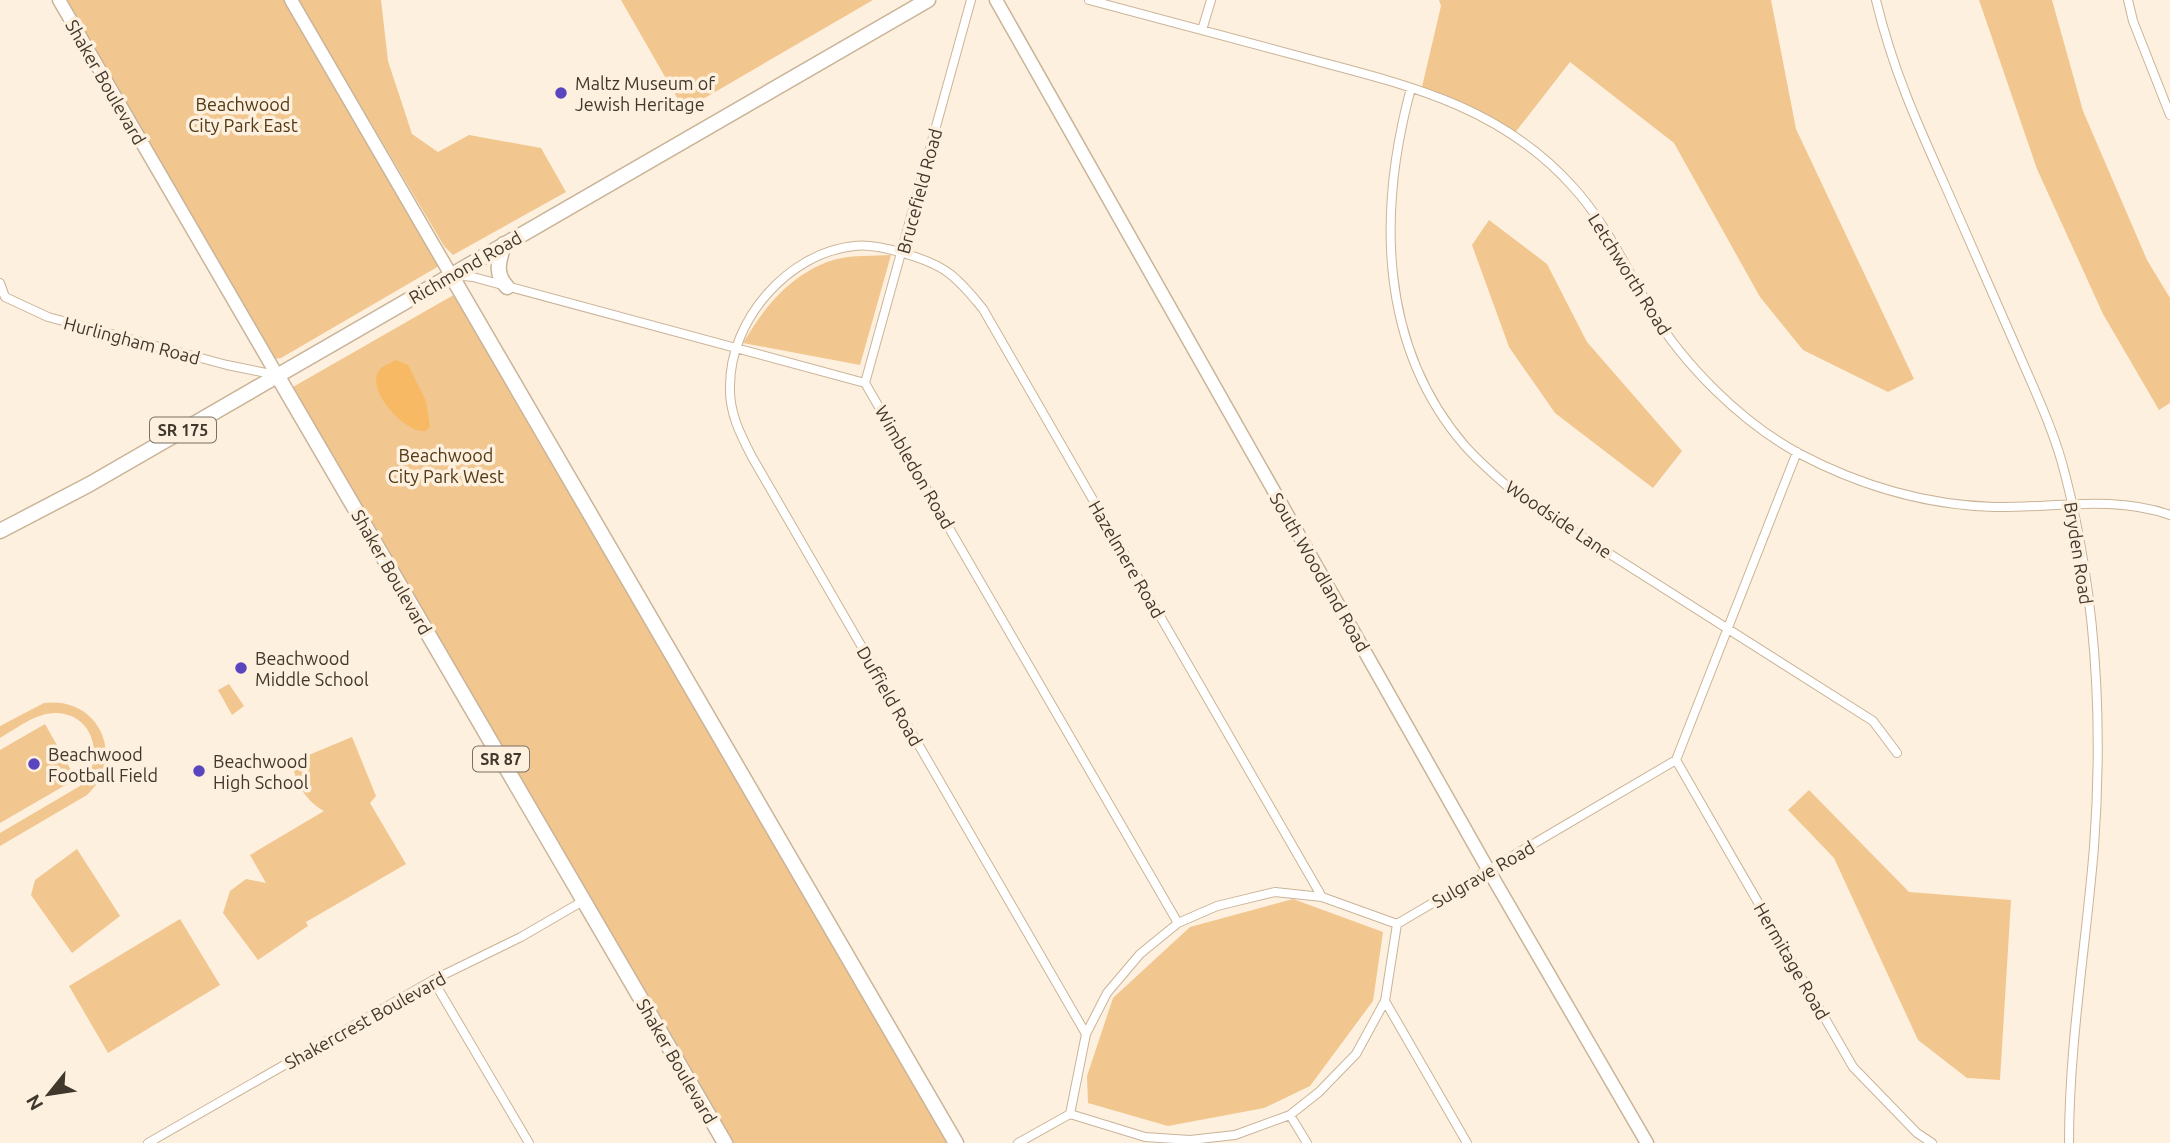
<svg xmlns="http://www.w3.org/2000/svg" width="2170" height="1143" font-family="Ubuntu,sans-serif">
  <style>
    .green { fill: #f1c68f }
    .water { fill: #f8b964 }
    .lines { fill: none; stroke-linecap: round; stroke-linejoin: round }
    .street-casing { stroke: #cab498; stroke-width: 10 }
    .secondary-casing { stroke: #cab498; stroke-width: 15 }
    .primary-casing { stroke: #cab498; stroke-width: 17 }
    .street { stroke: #fff; stroke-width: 8 }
    .secondary { stroke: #fff; stroke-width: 12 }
    .primary { stroke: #fff; stroke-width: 14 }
    .poi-dot { fill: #5946be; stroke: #fef0df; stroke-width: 2.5 }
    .labels { text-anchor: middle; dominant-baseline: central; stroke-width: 7; stroke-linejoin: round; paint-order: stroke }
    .shield { fill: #fef0df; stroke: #7a6f62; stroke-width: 2 }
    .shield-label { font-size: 16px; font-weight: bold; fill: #41382d }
    .street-label { font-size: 18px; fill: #41382d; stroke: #fef0df }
    .poi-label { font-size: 18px; fill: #41382d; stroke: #fef0df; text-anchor: start }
    .park-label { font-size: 18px; fill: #523814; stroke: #fef0df }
  </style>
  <rect width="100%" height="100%" fill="#fef0df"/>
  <path class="green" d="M 65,0 L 288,0 L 439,266 L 281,358 L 274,359 Z
    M 298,0 L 381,0 L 388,61 L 412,134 L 438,152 L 469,135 L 541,148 L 566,192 L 453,255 L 444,246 Z
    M 621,0 L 873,0 L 684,110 Z
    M 1439,0 L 1771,0 L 1796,129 L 1914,379 L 1888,392 L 1803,350 L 1760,297 L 1674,143 L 1570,62 L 1514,134 L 1421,91 L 1441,6 Z
    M 1979,0 L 2052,0 L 2083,111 L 2147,260 L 2170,298 L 2170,403 L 2159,410 L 2103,314 L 2037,169 Z
    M 1489,220 L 1547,264 L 1587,342 L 1682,451 L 1653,488 L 1555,413 L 1509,347 L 1472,245 Z
    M 891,255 L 860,365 L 743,343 C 765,306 793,271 837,259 C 853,255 874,256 891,255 Z
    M 457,293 L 956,1143 L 725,1143 L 286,391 Z
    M 229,684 L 244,706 L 232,715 L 218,690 Z
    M 44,703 C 99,696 127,757 87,795 L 0,846 L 0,833 L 80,786 C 106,761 95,713 55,713 C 35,713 16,729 0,738 L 0,726 Z
    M 45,724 L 76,779 L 0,823 L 0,750 Z
    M 352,737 L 376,796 L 370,803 L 406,864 L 306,922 L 308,926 L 258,960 L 223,913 L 230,891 L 246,879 L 266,883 L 250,855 L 324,811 C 305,800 296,784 292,762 Z
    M 1809,790 L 1909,892 L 2011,900 L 2000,1080 L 1967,1078 L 1918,1040 L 1834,858 L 1788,810 Z
    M 77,849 L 120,916 L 72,953 L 31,895 L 35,880 Z
    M 1293,899 L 1383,932 L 1373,1001 L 1310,1086 L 1264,1108 L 1168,1126 L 1088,1103 L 1087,1076 L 1113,998 L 1190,927 Z
    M 180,919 L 220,985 L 108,1053 L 69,986 Z"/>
  <path class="water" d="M 396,360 L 408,365 L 426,401 L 430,427 L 426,431 C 404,434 362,386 381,368 C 385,365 392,363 396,360 Z"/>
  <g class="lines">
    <defs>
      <path id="street" d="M 1089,0 C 1157,18 1224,36 1291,54 C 1397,83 1496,101 1573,187 C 1606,223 1626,268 1651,310 C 1684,365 1742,423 1800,454 C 1859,485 1926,505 1994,507 C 2053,508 2113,495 2170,515
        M 1876,0 C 1892,67 1916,121 1944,183 C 1968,238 1992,292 2016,347 C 2034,389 2054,430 2065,474 C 2096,594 2103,724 2094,847 C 2086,946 2069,1044 2069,1143
        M 2128,0 L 2133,21 L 2170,115
        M 1202,30 L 1211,0
        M 1411,88 C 1378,210 1378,345 1465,446 C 1482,465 1501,481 1520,497 L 1873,721 L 1897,753
        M 454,275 L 473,277 L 865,383 L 1178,923
        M 0,283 L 5,297 L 48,317 L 227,365 L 276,375
        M 865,383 L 971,0
        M 1676,760 L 1853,1067 L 1917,1133 L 1932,1143
        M 1397,924 L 1676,760 L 1797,452
        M 433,980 L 529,1143
        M 1385,1001 L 1467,1143
        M 1086,1034 L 752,457 C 740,434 729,412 730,386 C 730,320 788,253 854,246 C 878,243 931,259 950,274 C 963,284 973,297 983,309 L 1322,897
        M 1070,1114 L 1145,1137 L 1190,1140 L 1235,1135 L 1290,1115 L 1319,1092 L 1356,1054 L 1385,1001 L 1397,924
        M 1290,1115 L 1307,1143
        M 148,1143 L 433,980 L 521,937 L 583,901
        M 1018,1143 L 1070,1114 L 1086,1034 L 1107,993 L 1140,954 L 1178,923 L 1217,906 L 1275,892 L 1322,897 L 1397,924"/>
      <path id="secondary" d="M 59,0 L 277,375
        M 291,0 L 451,275
        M 996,0 L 1489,871 L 1647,1143"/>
      <path id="primary" d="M 504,244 C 499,261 494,273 507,287
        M 451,275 L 956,1143
        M 277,375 L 725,1143
        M 0,531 L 90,484 L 928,0"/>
    </defs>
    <use href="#street" class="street-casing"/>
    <use href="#secondary" class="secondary-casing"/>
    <use href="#primary" class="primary-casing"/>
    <use href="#street" class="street"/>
    <use href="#secondary" class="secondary"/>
    <use href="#primary" class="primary"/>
  </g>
  <g class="poi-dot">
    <circle cx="561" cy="93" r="7"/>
    <circle cx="241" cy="668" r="7"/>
    <circle cx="34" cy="764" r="7"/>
    <circle cx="199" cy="771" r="7"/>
  </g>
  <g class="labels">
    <g class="shield">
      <rect x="150" y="417.5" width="66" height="25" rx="5"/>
      <rect x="473" y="746.5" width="56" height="25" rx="5"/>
    </g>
    <g class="shield-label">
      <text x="183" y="430">SR 175</text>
      <text x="501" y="759">SR 87</text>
    </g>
    <g class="street-label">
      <text transform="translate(106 82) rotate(60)">Shaker Boulevard</text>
      <text transform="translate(919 191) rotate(-75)">Brucefield Road</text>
      <text transform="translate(465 267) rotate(-30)">Richmond Road</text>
      <text transform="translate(1630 274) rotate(58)">Letchworth Road</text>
      <text transform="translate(132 340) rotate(15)">Hurlingham Road</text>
      <text transform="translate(915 467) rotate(60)">Wimbledon Road</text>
      <text transform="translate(1559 519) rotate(34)">Woodside Lane</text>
      <text transform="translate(2079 553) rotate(81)">Bryden Road</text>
      <text transform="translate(1127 559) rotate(60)">Hazelmere Road</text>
      <text transform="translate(392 572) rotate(60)">Shaker Boulevard</text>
      <text transform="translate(1320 572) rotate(60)">South Woodland Road</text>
      <text transform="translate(890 696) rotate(60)">Duffield Road</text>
      <text transform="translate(1483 874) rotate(-30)">Sulgrave Road</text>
      <text transform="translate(1792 961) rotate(60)">Hermitage Road</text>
      <text transform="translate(365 1020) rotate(-29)">Shakercrest Boulevard</text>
      <text transform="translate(677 1061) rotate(60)">Shaker Boulevard</text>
    </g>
    <g class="poi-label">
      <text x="575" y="83">Maltz Museum of<tspan x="575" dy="21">Jewish Heritage</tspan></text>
      <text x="255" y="658">Beachwood<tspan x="255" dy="21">Middle School</tspan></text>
      <text x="48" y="754">Beachwood<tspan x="48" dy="21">Football Field</tspan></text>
      <text x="213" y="761">Beachwood<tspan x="213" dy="21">High School</tspan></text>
    </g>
    <g class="park-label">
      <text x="243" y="104">Beachwood<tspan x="243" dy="21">City Park East</tspan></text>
      <text x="446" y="455">Beachwood<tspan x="446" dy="21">City Park West</tspan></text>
    </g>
  </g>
  <g transform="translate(49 1094) rotate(240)" stroke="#fef0df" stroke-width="5" paint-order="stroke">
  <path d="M0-5L12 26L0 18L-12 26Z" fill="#41382d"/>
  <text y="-10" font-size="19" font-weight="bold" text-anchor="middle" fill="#41382d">N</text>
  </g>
</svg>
